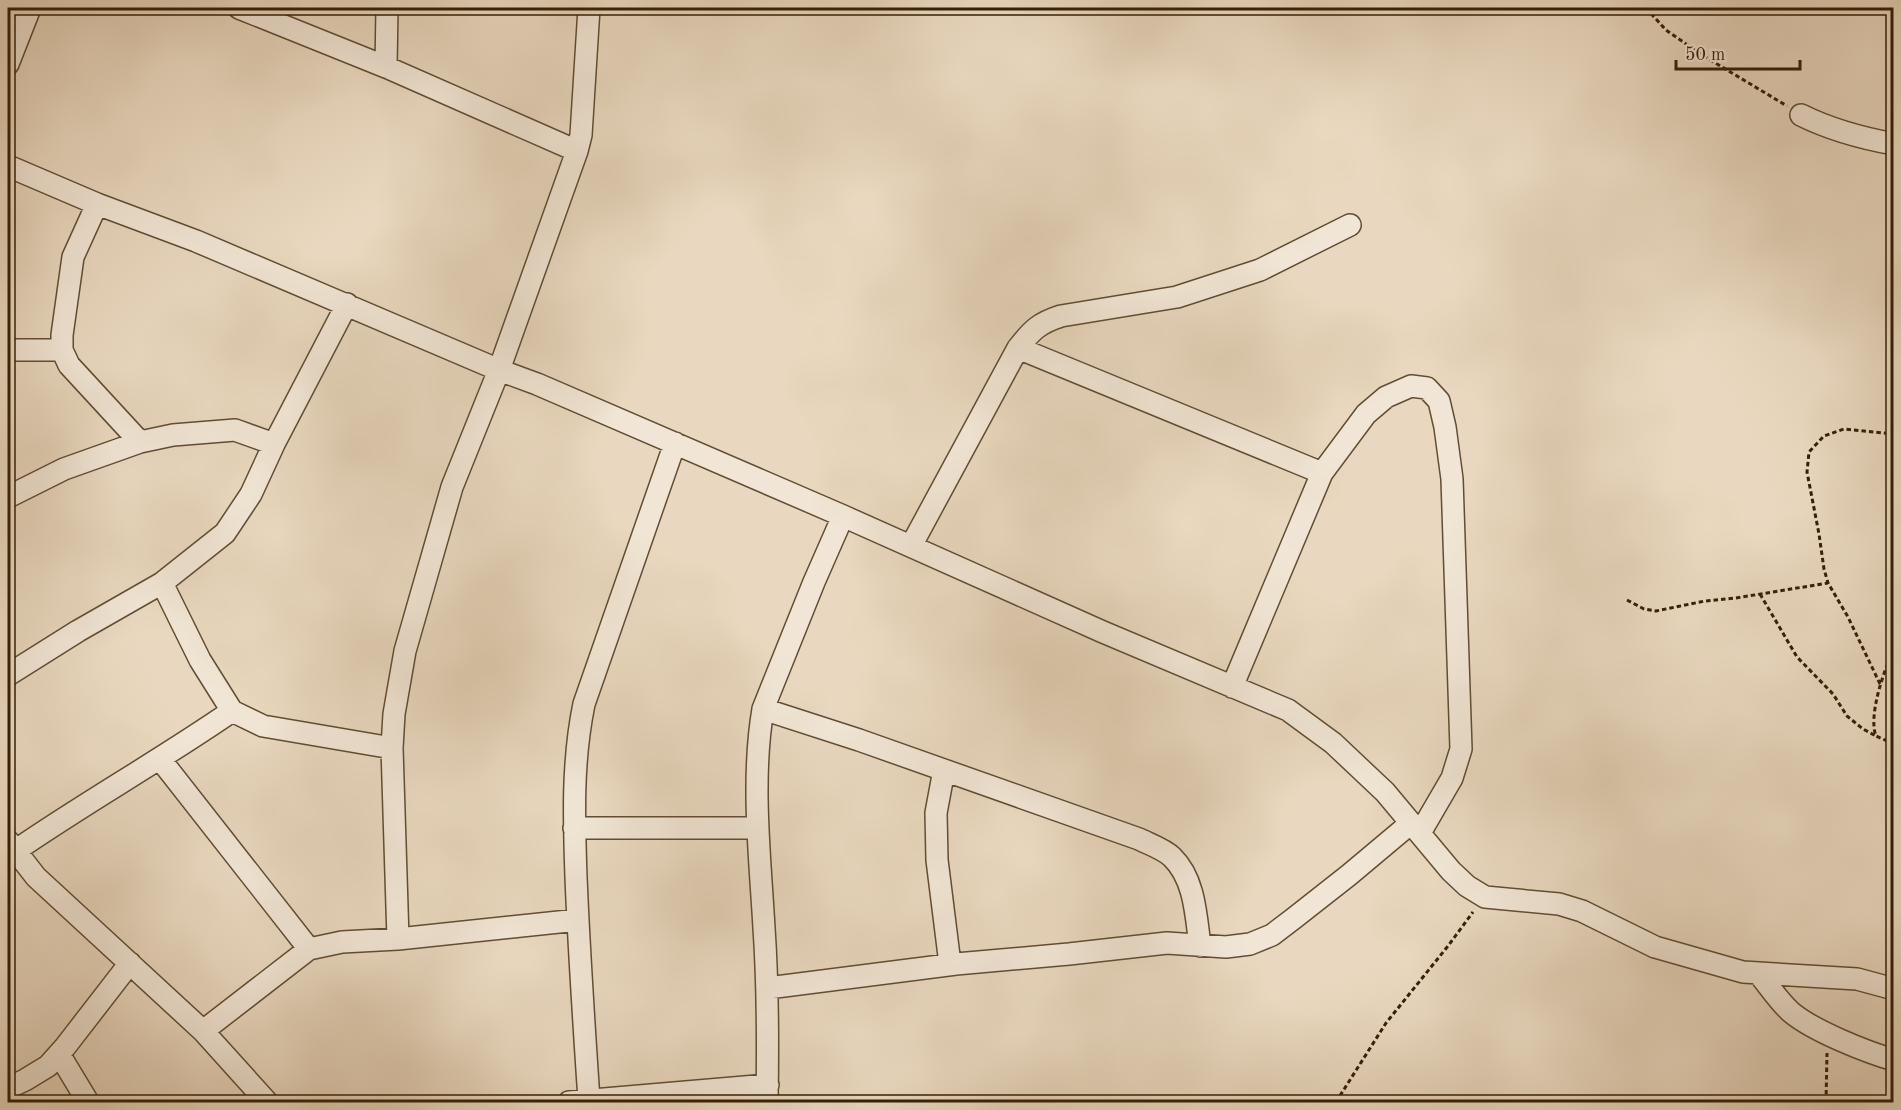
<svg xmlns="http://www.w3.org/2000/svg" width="1901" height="1110" font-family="'Old Standard TT',serif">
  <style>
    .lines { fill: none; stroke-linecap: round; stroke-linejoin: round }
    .minor-casing { stroke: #614d33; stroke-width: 24 }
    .path { stroke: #341f04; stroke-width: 3; stroke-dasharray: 4.5 3; stroke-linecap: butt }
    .minor { stroke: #f1e6d5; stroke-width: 21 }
  </style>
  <rect width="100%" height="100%" fill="#e9d8bf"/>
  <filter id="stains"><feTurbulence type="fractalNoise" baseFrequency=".00333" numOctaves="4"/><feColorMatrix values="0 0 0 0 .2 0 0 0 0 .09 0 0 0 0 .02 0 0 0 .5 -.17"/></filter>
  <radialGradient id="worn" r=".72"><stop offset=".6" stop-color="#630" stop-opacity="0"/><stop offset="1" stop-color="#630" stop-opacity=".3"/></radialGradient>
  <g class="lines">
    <defs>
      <path id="minor" d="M 239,8 L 386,67 L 577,151
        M 8,64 L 30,8
        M 386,67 L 387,8
        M 1801,115 C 1831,130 1861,138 1894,144
        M 8,166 L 97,204 L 196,241 L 499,370 L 537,384 L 843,516 L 1103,632 L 1288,710 L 1333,743 L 1385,792 L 1451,871 L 1467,886 L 1485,897 L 1559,904 L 1582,911 L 1655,947 L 1743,972 L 1857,979 L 1894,989
        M 97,204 L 73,257 L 62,335 L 62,350 L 69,365 L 140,442
        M 1018,348 L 1322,473
        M 8,350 L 62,350
        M 8,497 L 64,469 L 140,442 L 173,435 L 235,430 L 274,444
        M 911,546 L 1018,348 C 1032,330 1039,323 1061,316 L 1177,297 L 1260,270 L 1350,225
        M 162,583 L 200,660 L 232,711 L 263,726 L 392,748
        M 8,675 L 78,631 L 162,583 L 225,533 L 251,494 L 274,444 L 347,304
        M 1232,687 L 1322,473 L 1366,414 L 1386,397 L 1411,386 L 1427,388 L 1439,401 L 1445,427 L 1452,479 L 1461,749 L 1452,778 L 1420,833
        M 763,709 L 859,740 L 1139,839 C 1149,844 1164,849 1172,857 C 1195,879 1196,916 1200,946
        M 160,759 L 309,949
        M 944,770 L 936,813 L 937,860 L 950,964
        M 574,828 L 758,828
        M 8,841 L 36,877 L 203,1031 L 267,1102
        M 15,851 C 86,802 161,760 232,711
        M 398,939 L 392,748 L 394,714 L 405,651 L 452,487 L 499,370 L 577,151 L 581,135 L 589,8
        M 1759,974 C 1769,986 1780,1003 1792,1013 C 1814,1031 1866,1052 1894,1060
        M 768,988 L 956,964 L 1069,954 L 1167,943 L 1226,947 L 1250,944 L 1272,935 L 1293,919 L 1349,875 L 1411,823
        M 203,1031 L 309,949 L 342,942 L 398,939 L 578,920
        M 59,1054 L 88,1102
        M 8,1088 L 25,1080 L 48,1066 L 65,1047 L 130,963
        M 589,1100 C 584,1026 579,951 576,877 C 574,819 572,762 584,704 L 675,443
        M 569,1102 L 768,1085
        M 767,1102 C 768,1044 768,986 764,928 C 760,857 751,780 763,709 L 814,582 L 843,516"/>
    </defs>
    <use href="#minor" class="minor-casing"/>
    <path class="path" d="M 1646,8 L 1666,30 L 1702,55 L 1787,106
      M 1760,594 L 1797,657 L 1833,694 L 1847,716 L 1863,729 L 1876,736
      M 1627,600 L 1644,609 L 1656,611 L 1705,601 L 1736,598 L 1828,583
      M 1894,650 C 1884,669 1868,716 1876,736 L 1894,744
      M 1880,684 L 1848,617 L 1828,583 L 1824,569 L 1819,534 L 1807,472 L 1809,452 L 1824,436 L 1844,429 L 1894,434
      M 1336,1102 L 1386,1023 L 1448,946 L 1473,912
      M 1826,1102 L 1827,1053"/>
    <use href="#minor" class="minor"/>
  </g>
  <rect width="1901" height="1110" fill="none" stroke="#e9d8bf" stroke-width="30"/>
  <rect x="9" y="9" width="1883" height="1092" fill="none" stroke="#341f04" stroke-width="3"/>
  <rect x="15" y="15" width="1871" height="1080" fill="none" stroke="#341f04" stroke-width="1.5"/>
  <path d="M1676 60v9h124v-9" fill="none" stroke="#341f04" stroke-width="3"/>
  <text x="1685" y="60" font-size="18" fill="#341f04" stroke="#f1e6d5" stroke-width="4.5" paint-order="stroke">50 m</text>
  <rect width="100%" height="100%" filter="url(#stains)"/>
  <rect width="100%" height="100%" fill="url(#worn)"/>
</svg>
